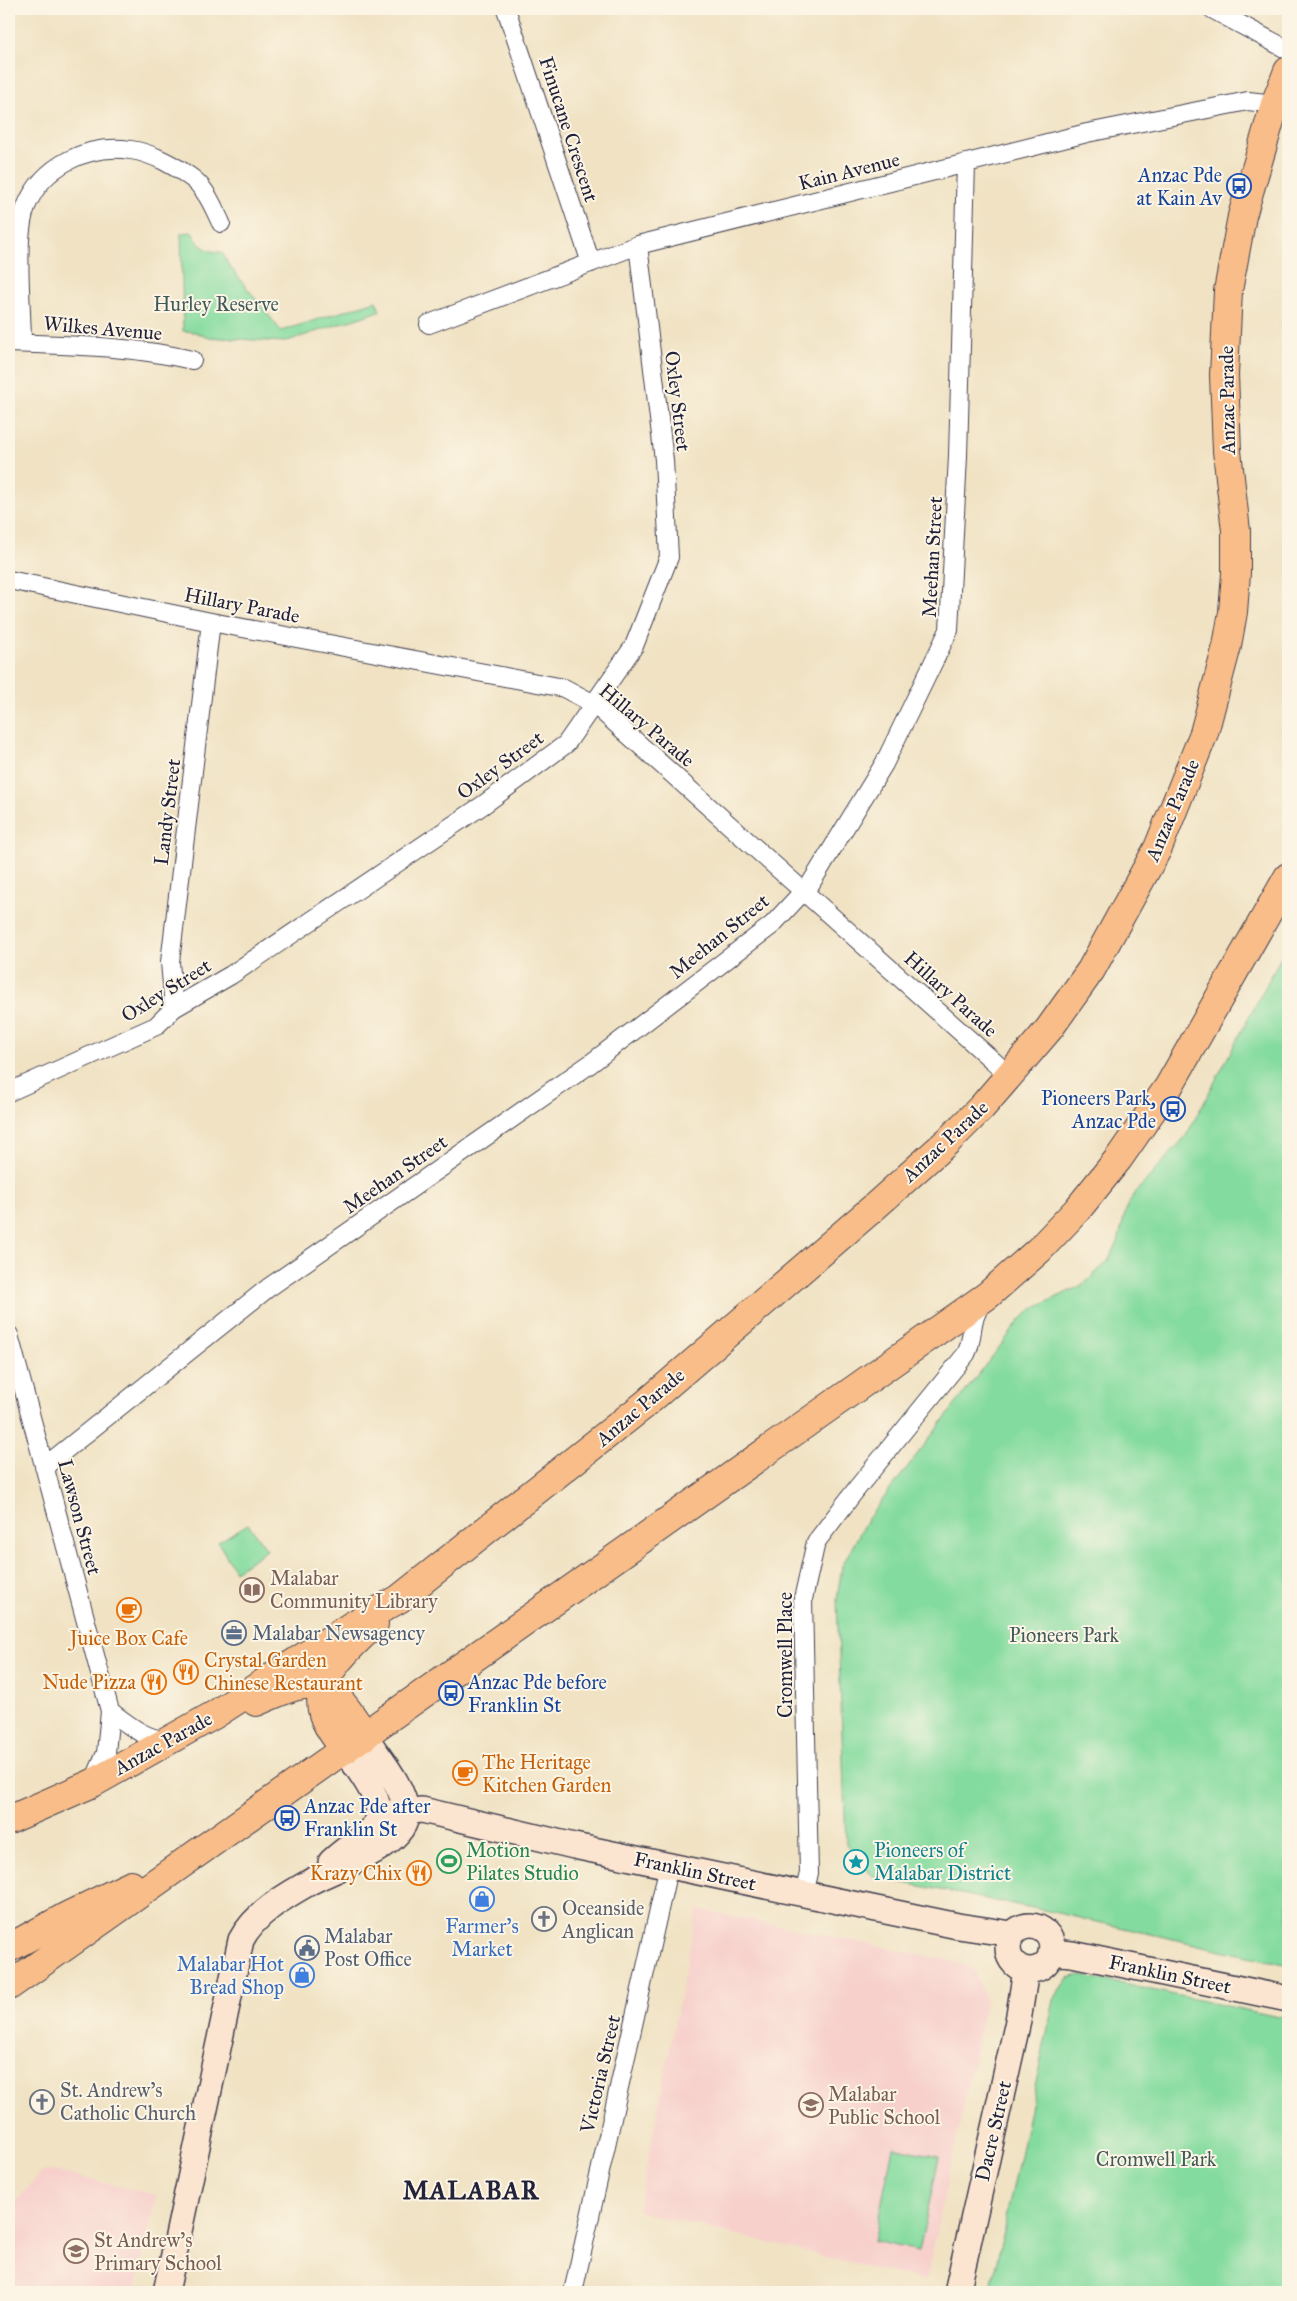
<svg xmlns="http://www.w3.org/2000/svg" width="1297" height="2301" font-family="'IM FELL Great Primer',serif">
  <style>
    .built { fill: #f7d0cc }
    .green { fill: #84db9f; stroke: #537e6d }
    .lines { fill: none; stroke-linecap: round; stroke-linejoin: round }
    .street-casing { stroke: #413f4f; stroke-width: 20 }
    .secondary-casing { stroke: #413f4f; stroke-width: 28 }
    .primary-casing { stroke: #413f4f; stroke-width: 30 }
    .street { stroke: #fff; stroke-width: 18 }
    .secondary { stroke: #fce5d0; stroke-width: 25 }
    .primary { stroke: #f8bd89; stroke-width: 28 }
    .labels { text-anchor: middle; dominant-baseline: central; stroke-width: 4; stroke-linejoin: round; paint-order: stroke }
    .street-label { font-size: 20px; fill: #22223b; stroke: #fcf5e5 }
    .transit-label { font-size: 20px; fill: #164399; stroke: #fcf5e5; text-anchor: end }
    .park-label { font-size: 20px; fill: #3f5a59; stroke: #fcf5e5 }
    .education-label { font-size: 20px; fill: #785e54; stroke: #fcf5e5; text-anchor: start }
    .service-label { font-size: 20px; fill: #4e5e75; stroke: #fcf5e5; text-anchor: start }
    .food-label { font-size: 20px; fill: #c56008; stroke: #fcf5e5; text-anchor: start }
    .leisure-label { font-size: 20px; fill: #27864d; stroke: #fcf5e5; text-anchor: start }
    .culture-label { font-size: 20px; fill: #0d838f; stroke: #fcf5e5; text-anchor: start }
    .worship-label { font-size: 20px; fill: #5b616d; stroke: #fcf5e5; text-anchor: start }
    .shop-label { font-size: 20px; fill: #366cbe; stroke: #fcf5e5 }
    .district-label { font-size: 25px; font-weight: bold; letter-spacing: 1px; fill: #22223b; stroke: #fcf5e5 }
  </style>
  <rect width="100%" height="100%" fill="#fcf5e5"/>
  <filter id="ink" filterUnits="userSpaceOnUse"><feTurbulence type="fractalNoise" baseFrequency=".02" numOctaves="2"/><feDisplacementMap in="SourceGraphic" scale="10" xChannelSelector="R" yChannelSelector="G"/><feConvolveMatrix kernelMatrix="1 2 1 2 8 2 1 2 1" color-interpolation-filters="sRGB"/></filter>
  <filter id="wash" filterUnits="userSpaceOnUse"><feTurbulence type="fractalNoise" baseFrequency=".0096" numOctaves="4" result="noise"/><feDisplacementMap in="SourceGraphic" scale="20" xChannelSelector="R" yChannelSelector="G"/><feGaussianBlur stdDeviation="1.12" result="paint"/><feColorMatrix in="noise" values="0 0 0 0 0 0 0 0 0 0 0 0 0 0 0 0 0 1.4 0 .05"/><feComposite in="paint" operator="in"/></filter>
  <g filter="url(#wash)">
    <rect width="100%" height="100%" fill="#f0e2c3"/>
    <path class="built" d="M 697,1909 L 956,1962 L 975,1971 L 986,2000 L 926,2281 L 638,2211 Z
      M 47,2171 L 54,2171 L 156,2195 L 135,2292 L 9,2292 L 9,2209 L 41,2173 Z"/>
    <path class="green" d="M 192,232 C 198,245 207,253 222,252 L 228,264 L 281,331 L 376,301 L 380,311 L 284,342 L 206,337 L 195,332 L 183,331 L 181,233 Z
      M 1288,944 L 1288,1965 L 1053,1912 L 874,1877 L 846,1844 L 837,1600 L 842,1566 L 867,1520 L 1021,1319 L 1031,1310 L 1084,1284 L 1108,1261 L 1118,1242 L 1127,1206 L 1136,1192 L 1186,1136 Z
      M 248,1524 L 267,1550 L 235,1571 L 218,1542 Z
      M 1081,1975 L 1288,2019 L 1288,2292 L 990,2292 L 1055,1996 L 1068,1978 Z
      M 893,2147 L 939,2157 L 919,2251 L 874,2241 Z"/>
  </g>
  <g filter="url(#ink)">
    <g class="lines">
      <defs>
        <path id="street" d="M 506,9 L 591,263
          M 1212,9 L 1288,50
          M 429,324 L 638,245 L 1087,133 L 1248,101 L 1275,104 L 1288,109
          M 9,343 C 71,345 132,346 192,360
          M 22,343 C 22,308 14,238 26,207 C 42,166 88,143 131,150 C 152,153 176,166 193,179 C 206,189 214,208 221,223
          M 9,580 L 211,622 L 564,688 L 594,704 L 1010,1076
          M 174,1008 L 170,962 L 211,622
          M 9,1092 L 156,1026 L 174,1008 L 231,975 L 483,805 L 566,744 L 634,646 L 669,557 L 664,460 L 638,245
          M 9,1335 L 110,1711 L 106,1753 L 93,1783
          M 44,1467 L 268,1288 L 590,1064 L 772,925 L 811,883 L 884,764 L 949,630 L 958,456 L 966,163
          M 110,1711 C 126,1723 147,1741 168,1740
          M 804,1894 L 809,1873 L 803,1599 L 816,1542 L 858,1487 L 966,1354 C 975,1337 968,1321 982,1304
          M 573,2292 L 669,1865"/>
        <path id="secondary" d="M 379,1814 L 422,1810 L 574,1846 L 958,1926 L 1012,1934
          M 331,1862 C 343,1850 365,1837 375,1825 C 390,1806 356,1767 345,1750
          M1008 1948a22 22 0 1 1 44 0a22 22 0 1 1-44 0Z
          M 1051,1952 L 1072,1954 L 1288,1999
          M 166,2292 L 241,1940 C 255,1913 284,1897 310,1882 C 335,1868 411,1845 406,1810 C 402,1783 379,1759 365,1736
          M 957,2292 L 1018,2021 L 1026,1970"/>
        <path id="primary" d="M 256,1702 C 271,1696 287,1687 303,1685 C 334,1681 351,1715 365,1736
          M 345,1750 C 337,1739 327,1727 323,1714 C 312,1677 351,1647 374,1624
          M 9,1820 L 93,1783 L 214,1715 L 351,1626 L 399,1599 L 643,1406 L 872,1209 L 948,1141 L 982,1107 L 1049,1029 L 1091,970 L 1158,848 L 1204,733 L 1227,646 L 1233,612 L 1236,573 L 1236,531 L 1227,451 L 1224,375 L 1228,291 L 1242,216 L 1275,104 L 1288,71
          M 9,1948 L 69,1915 L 131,1885
          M 9,1986 L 988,1295 L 1039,1250 L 1077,1210 L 1119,1158 L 1169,1086 L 1288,877"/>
      </defs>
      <use href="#street" class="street-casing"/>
      <use href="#secondary" class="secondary-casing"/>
      <use href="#primary" class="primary-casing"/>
      <use href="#street" class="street"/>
      <use href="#secondary" class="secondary"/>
      <use href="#primary" class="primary"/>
    </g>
  </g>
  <defs>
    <symbol id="bus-ring" viewBox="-11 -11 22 22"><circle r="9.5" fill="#fcf5e5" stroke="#1a4fb4" stroke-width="1.5"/><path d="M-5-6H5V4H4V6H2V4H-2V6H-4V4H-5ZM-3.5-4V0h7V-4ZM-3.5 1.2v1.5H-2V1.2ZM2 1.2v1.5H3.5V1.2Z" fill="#1a4fb4"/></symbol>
    <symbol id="library-ring" viewBox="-11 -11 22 22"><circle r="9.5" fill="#fcf5e5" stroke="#8d6e63" stroke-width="1.5"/><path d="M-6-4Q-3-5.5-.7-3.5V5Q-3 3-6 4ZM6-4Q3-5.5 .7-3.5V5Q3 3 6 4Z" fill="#8d6e63"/></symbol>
    <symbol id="cafe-ring" viewBox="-11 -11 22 22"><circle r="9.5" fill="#fcf5e5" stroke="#e8710a" stroke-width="1.5"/><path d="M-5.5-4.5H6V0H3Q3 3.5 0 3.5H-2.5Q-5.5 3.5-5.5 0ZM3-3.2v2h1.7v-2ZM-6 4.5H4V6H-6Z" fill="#e8710a"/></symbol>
    <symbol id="office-ring" viewBox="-11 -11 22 22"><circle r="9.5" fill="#fcf5e5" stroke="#5c6f8a" stroke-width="1.5"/><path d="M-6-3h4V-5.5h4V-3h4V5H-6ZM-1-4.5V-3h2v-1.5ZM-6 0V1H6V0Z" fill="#5c6f8a"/></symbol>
    <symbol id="restaurant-ring" viewBox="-11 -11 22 22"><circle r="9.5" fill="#fcf5e5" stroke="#e8710a" stroke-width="1.5"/><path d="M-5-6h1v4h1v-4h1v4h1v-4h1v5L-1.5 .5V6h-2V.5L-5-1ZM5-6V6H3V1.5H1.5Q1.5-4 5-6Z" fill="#e8710a"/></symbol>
    <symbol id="stadium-ring" viewBox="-11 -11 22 22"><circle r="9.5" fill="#fcf5e5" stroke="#2e9e5b" stroke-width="1.5"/><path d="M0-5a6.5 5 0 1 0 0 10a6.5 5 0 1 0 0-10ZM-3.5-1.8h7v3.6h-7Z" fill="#2e9e5b"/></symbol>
    <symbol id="sight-ring" viewBox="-11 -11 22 22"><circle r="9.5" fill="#fcf5e5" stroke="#0f9aa8" stroke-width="1.5"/><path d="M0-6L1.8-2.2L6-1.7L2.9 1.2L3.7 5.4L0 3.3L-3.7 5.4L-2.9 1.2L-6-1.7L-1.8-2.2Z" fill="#0f9aa8"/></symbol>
    <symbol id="shop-ring" viewBox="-11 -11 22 22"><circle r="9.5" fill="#fcf5e5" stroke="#3f7fe0" stroke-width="1.5"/><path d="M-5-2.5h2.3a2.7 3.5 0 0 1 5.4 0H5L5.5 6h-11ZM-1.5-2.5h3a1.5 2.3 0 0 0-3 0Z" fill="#3f7fe0"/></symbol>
    <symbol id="church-ring" viewBox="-11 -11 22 22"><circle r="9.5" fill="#fcf5e5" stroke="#6b7280" stroke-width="1.5"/><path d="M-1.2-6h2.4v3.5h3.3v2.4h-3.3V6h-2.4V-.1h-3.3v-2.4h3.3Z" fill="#6b7280"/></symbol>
    <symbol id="civic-ring" viewBox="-11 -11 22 22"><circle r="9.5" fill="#fcf5e5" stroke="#5c6f8a" stroke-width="1.5"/><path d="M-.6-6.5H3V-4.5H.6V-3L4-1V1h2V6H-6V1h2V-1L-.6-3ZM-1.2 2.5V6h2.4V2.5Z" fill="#5c6f8a"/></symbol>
    <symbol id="school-ring" viewBox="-11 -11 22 22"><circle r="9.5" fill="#fcf5e5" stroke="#8d6e63" stroke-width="1.5"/><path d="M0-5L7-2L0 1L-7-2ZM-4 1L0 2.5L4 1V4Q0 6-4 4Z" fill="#8d6e63"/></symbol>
  </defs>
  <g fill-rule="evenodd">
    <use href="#bus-ring" x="1225" y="172" width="28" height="28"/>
    <use href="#bus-ring" x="1159" y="1095" width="28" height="28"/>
    <use href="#library-ring" x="238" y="1576" width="28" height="28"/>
    <use href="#cafe-ring" x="115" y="1596" width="28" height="28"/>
    <use href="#office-ring" x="220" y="1619" width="28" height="28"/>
    <use href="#restaurant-ring" x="172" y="1658" width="28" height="28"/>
    <use href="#restaurant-ring" x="140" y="1668" width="28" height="28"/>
    <use href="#bus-ring" x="437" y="1679" width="28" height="28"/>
    <use href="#cafe-ring" x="451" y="1759" width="28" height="28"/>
    <use href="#bus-ring" x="273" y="1804" width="28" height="28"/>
    <use href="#stadium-ring" x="435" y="1847" width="28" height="28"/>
    <use href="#sight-ring" x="842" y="1848" width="28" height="28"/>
    <use href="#restaurant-ring" x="405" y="1859" width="28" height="28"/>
    <use href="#shop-ring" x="468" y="1885" width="28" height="28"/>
    <use href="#church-ring" x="530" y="1905" width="28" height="28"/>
    <use href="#civic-ring" x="293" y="1934" width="28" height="28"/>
    <use href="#shop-ring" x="288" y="1961" width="28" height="28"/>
    <use href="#church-ring" x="28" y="2088" width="28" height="28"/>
    <use href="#school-ring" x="797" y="2091" width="28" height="28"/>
    <use href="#school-ring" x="62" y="2237" width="28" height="28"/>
  </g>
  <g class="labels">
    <g class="street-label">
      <text transform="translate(569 129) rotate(72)">Finucane Crescent</text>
      <text transform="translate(849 171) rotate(-14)">Kain Avenue</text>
      <text transform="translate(103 328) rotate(5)">Wilkes Avenue</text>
      <text transform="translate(1227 400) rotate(-91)">Anzac Parade</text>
      <text transform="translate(678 401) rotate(83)">Oxley Street</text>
      <text transform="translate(932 557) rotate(-87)">Meehan Street</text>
      <text transform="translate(242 605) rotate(11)">Hillary Parade</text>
      <text transform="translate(647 725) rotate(40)">Hillary Parade</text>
      <text transform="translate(500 765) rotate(-36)">Oxley Street</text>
      <text transform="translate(1172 810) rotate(-67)">Anzac Parade</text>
      <text transform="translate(167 812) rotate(-83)">Landy Street</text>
      <text transform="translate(719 936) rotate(-39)">Meehan Street</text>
      <text transform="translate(166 990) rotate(-32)">Oxley Street</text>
      <text transform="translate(951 994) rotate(42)">Hillary Parade</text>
      <text transform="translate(945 1141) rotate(-43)">Anzac Parade</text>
      <text transform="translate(395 1174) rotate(-35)">Meehan Street</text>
      <text transform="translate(640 1407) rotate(-40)">Anzac Parade</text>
      <text transform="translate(80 1517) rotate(75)">Lawson Street</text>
      <text transform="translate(785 1655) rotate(-90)">Cromwell Place</text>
      <text transform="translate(163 1743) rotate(-29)">Anzac Parade</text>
      <text transform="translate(695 1871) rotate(12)">Franklin Street</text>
      <text transform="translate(1170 1974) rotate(12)">Franklin Street</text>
      <text transform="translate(600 2074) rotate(-77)">Victoria Street</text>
      <text transform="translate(993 2131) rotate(-77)">Dacre Street</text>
    </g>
    <g class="transit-label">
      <text x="1222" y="175">Anzac Pde<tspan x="1222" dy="23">at Kain Av</tspan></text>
      <text x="1156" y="1098">Pioneers Park,<tspan x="1156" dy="23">Anzac Pde</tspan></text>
      <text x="468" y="1682" text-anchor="start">Anzac Pde before<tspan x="468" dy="23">Franklin St</tspan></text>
      <text x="304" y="1806" text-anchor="start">Anzac Pde after<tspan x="304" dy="23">Franklin St</tspan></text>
    </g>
    <g class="park-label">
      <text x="216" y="304">Hurley Reserve</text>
      <text x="1064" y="1635">Pioneers Park</text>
      <text x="1156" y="2159">Cromwell Park</text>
    </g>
    <g class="education-label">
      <text x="270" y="1578">Malabar<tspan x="270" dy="23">Community Library</tspan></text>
      <text x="828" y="2094">Malabar<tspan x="828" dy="23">Public School</tspan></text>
      <text x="94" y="2240">St Andrew's<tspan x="94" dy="23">Primary School</tspan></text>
    </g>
    <g class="service-label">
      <text x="252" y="1633">Malabar Newsagency</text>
      <text x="324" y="1936">Malabar<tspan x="324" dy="23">Post Office</tspan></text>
    </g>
    <g class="food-label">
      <text x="129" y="1638" text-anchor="middle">Juice Box Cafe</text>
      <text x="204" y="1660">Crystal Garden<tspan x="204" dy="23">Chinese Restaurant</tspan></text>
      <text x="136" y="1682" text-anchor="end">Nude Pizza</text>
      <text x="482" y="1762">The Heritage<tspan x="482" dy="23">Kitchen Garden</tspan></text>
      <text x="402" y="1873" text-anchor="end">Krazy Chix</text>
    </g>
    <g class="leisure-label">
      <text x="466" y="1850">Motion<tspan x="466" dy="23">Pilates Studio</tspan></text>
    </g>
    <g class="culture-label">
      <text x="874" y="1850">Pioneers of<tspan x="874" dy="23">Malabar District</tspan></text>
    </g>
    <g class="worship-label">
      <text x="562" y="1908">Oceanside<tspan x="562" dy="23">Anglican</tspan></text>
      <text x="60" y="2090">St. Andrew's<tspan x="60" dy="23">Catholic Church</tspan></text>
    </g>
    <g class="shop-label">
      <text x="482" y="1926">Farmer's<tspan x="482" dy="23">Market</tspan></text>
      <text x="284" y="1964" text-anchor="end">Malabar Hot<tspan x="284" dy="23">Bread Shop</tspan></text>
    </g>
    <g class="district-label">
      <text x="471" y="2190">MALABAR</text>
    </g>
  </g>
  <rect width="1297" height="2301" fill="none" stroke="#fcf5e5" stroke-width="30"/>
</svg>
